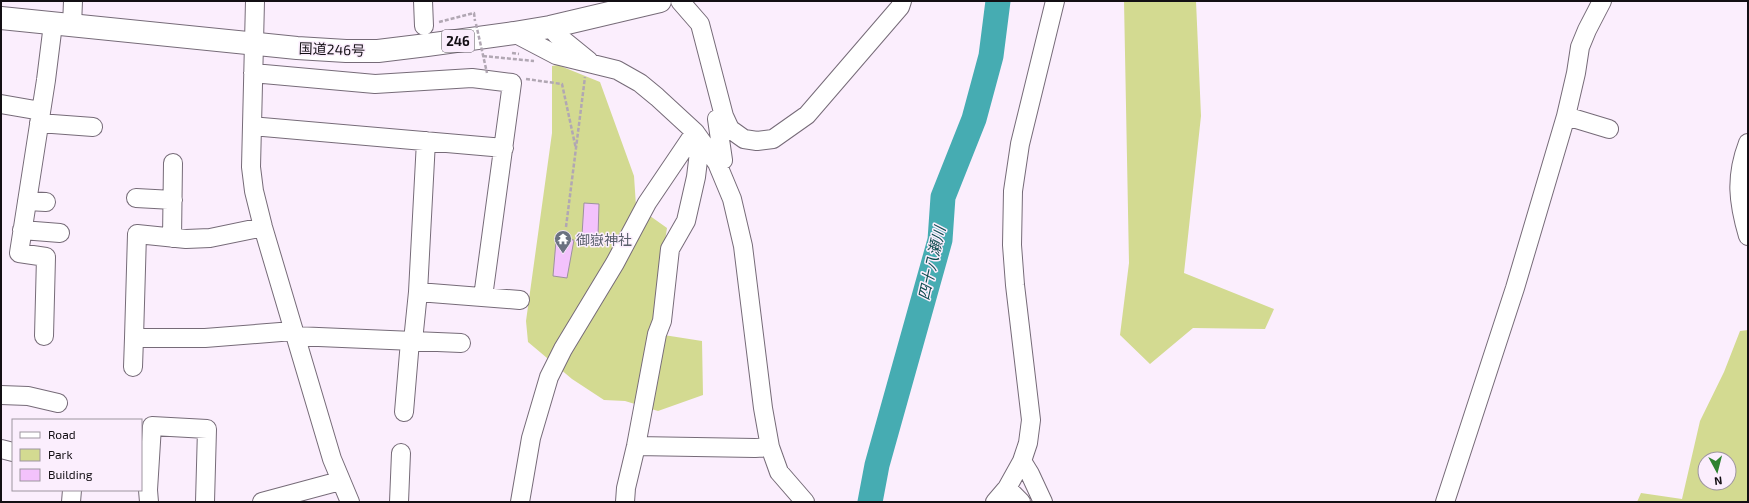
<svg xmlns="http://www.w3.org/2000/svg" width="1749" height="503" font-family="'Exo 2','Noto Sans JP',sans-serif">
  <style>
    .green { fill: #d3da91; fill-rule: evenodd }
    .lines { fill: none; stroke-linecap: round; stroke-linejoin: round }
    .river { stroke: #46acb2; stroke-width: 25 }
    .building { fill: #f3c2fc; stroke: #9d919f }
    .minor-casing { stroke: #766b78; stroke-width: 20 }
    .highway-casing { stroke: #766b78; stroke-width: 24 }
    .path { stroke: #b1a7b3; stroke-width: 2.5; stroke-dasharray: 4 2; stroke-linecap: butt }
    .minor { stroke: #fff; stroke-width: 18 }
    .highway { stroke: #fff; stroke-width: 22 }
    .path-bridge { stroke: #b1a7b3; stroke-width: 2.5; stroke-dasharray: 4 2; stroke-linecap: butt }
    .labels { text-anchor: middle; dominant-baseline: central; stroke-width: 3; stroke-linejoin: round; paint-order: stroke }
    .shield { fill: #fbeefd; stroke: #59525a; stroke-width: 1 }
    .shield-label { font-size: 13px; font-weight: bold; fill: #130f14 }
    .street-label { font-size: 14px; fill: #130f14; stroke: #fbeefd }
    .worship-label { font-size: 14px; fill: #5b616d; stroke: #fbeefd; text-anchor: start }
    .water-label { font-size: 15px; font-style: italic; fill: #0d4b4e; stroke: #fbeefd }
  </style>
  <rect width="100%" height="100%" fill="#fbeefd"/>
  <path class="green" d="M 1124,1 L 1196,1 L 1201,116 L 1184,273 L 1274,309 L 1265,329 L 1193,328 L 1150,364 L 1120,335 L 1129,263 Z
    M 558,65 L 600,82 L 634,176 L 636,206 L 667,228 L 651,333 L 702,341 L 703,395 L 658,411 L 625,401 L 604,400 L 572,379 L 528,342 L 526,321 L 552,133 L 552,66 Z
    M 1748,330 L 1748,502 L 1637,502 L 1641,493 L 1682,499 L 1700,421 L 1724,372 L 1740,331 ZM 1705,459 L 1729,459 L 1729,483 L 1705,483 Z"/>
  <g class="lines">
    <path class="river" d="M 870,502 L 877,465 L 940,240 L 943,197 L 974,119 L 991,56 L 998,1"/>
  </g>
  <path class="building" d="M 584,203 L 599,204 L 598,236 L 582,235 Z
    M 561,239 L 574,240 L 567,278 L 553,276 L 556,241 L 560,242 Z"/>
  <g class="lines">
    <defs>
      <path id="minor" d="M 255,1 L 251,167 L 254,191 L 263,227 L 332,459 L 350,502
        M 423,1 L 424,26
        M 680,1 L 700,24 L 724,116 L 730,129 L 744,139 L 757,141 L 773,139 L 807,115 L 900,7 L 902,1
        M 72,26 L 73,1
        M 550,27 L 557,35 L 589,61
        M 514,33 L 556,55 L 617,70 L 640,83 L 657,97 L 695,132 L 717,163 L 732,199 L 743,246 L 763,408 L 770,447 L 779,472 L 805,502
        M 253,73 L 375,84 L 472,78 L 512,83 L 483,297
        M 1,104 L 41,111
        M 1566,116 L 1609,129
        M 39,123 L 93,127
        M 252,126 L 504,148
        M 1748,143 C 1735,177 1738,202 1748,236
        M 717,163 L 723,160 L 717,119 L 724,116
        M 136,198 L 173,200
        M 27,201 L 46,202
        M 263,227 L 210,238 L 186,239 L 137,234 L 134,338 L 205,338 L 293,331
        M 22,230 L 60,233
        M 172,238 L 173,163
        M 418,292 L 520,300
        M 44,336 L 46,257 L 19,253 L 46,80 L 53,24
        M 295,336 L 461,343
        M 413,341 L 418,292 L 426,141
        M 133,367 L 134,338
        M 1,395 L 28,396 L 58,403
        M 404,412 L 410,341
        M 636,446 L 755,448 L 770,447
        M 1,449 L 13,452
        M 1022,461 L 1030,474 L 1043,502
        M 1007,488 L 1021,502
        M 71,502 L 72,490
        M 149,502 L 148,490 L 152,426 L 207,429 L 205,502
        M 262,502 L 340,481
        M 399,502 L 401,453
        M 520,502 L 531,438 L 549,377 L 563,349 L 615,263 L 647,203 L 695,132
        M 625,502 L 626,488 L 636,446 L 657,334 L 662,321 L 670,249 L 686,221 L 696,177 L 699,152 L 703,144
        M 995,502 L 1007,488 L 1022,461 L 1028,443 L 1031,420 L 1015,285 L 1012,245 L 1013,191 L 1020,144 L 1055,1
        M 1445,502 L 1515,288 L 1566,116 L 1576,73 L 1580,47 L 1587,30 L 1602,1"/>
      <path id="highway" d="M 1,18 L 297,48 L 346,51 L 378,51 L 427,45 L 514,33 L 550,27 L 660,1"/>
    </defs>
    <use href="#minor" class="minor-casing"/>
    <use href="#highway" class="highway-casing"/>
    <path class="path" d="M 439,22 L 474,13 L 475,21
      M 512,53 L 519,54
      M 483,56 L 534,61
      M 526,79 L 562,84 L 576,149
      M 566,227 L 585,77"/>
    <use href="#minor" class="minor"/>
    <use href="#highway" class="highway"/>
    <path class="path-bridge" d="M 476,24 L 487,73"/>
  </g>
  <defs>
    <symbol id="temple-pin" viewBox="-11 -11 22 30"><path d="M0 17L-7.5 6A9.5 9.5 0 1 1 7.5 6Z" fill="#6b7280" stroke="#fbeefd"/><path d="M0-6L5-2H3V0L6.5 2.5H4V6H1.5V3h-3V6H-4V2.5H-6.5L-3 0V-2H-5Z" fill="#fff"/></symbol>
  </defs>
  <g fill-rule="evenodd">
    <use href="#temple-pin" x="553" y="229" width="20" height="27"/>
  </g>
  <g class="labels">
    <rect class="shield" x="442" y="30" width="32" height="22" rx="3"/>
    <g class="shield-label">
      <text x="458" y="41">246</text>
    </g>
    <g class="street-label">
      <text transform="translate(332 49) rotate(2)">国道246号</text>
    </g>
    <g class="worship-label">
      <text x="576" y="239">御嶽神社</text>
    </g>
    <g class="water-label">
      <text transform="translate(931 263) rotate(-77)">四十八瀬川</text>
    </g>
  </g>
  <rect width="1749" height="503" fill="none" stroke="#130f14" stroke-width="4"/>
  <rect x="12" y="419" width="130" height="72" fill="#fbeefd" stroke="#9e95a0"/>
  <rect x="20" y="432" width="20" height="6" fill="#ffffff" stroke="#9e95a0"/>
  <text x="48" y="439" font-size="12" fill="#130f14">Road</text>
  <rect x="20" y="449" width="20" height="12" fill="#d3da91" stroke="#9e95a0"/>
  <text x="48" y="459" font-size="12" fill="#130f14">Park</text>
  <rect x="20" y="469" width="20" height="12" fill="#f3c2fc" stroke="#9e95a0"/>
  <text x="48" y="479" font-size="12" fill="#130f14">Building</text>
  <g transform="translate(1717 471) rotate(173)"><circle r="19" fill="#fbeefd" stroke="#9e95a0"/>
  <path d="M0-3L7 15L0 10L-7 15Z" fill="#2d822f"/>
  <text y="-6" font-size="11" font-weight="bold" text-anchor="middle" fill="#130f14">N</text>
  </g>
</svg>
